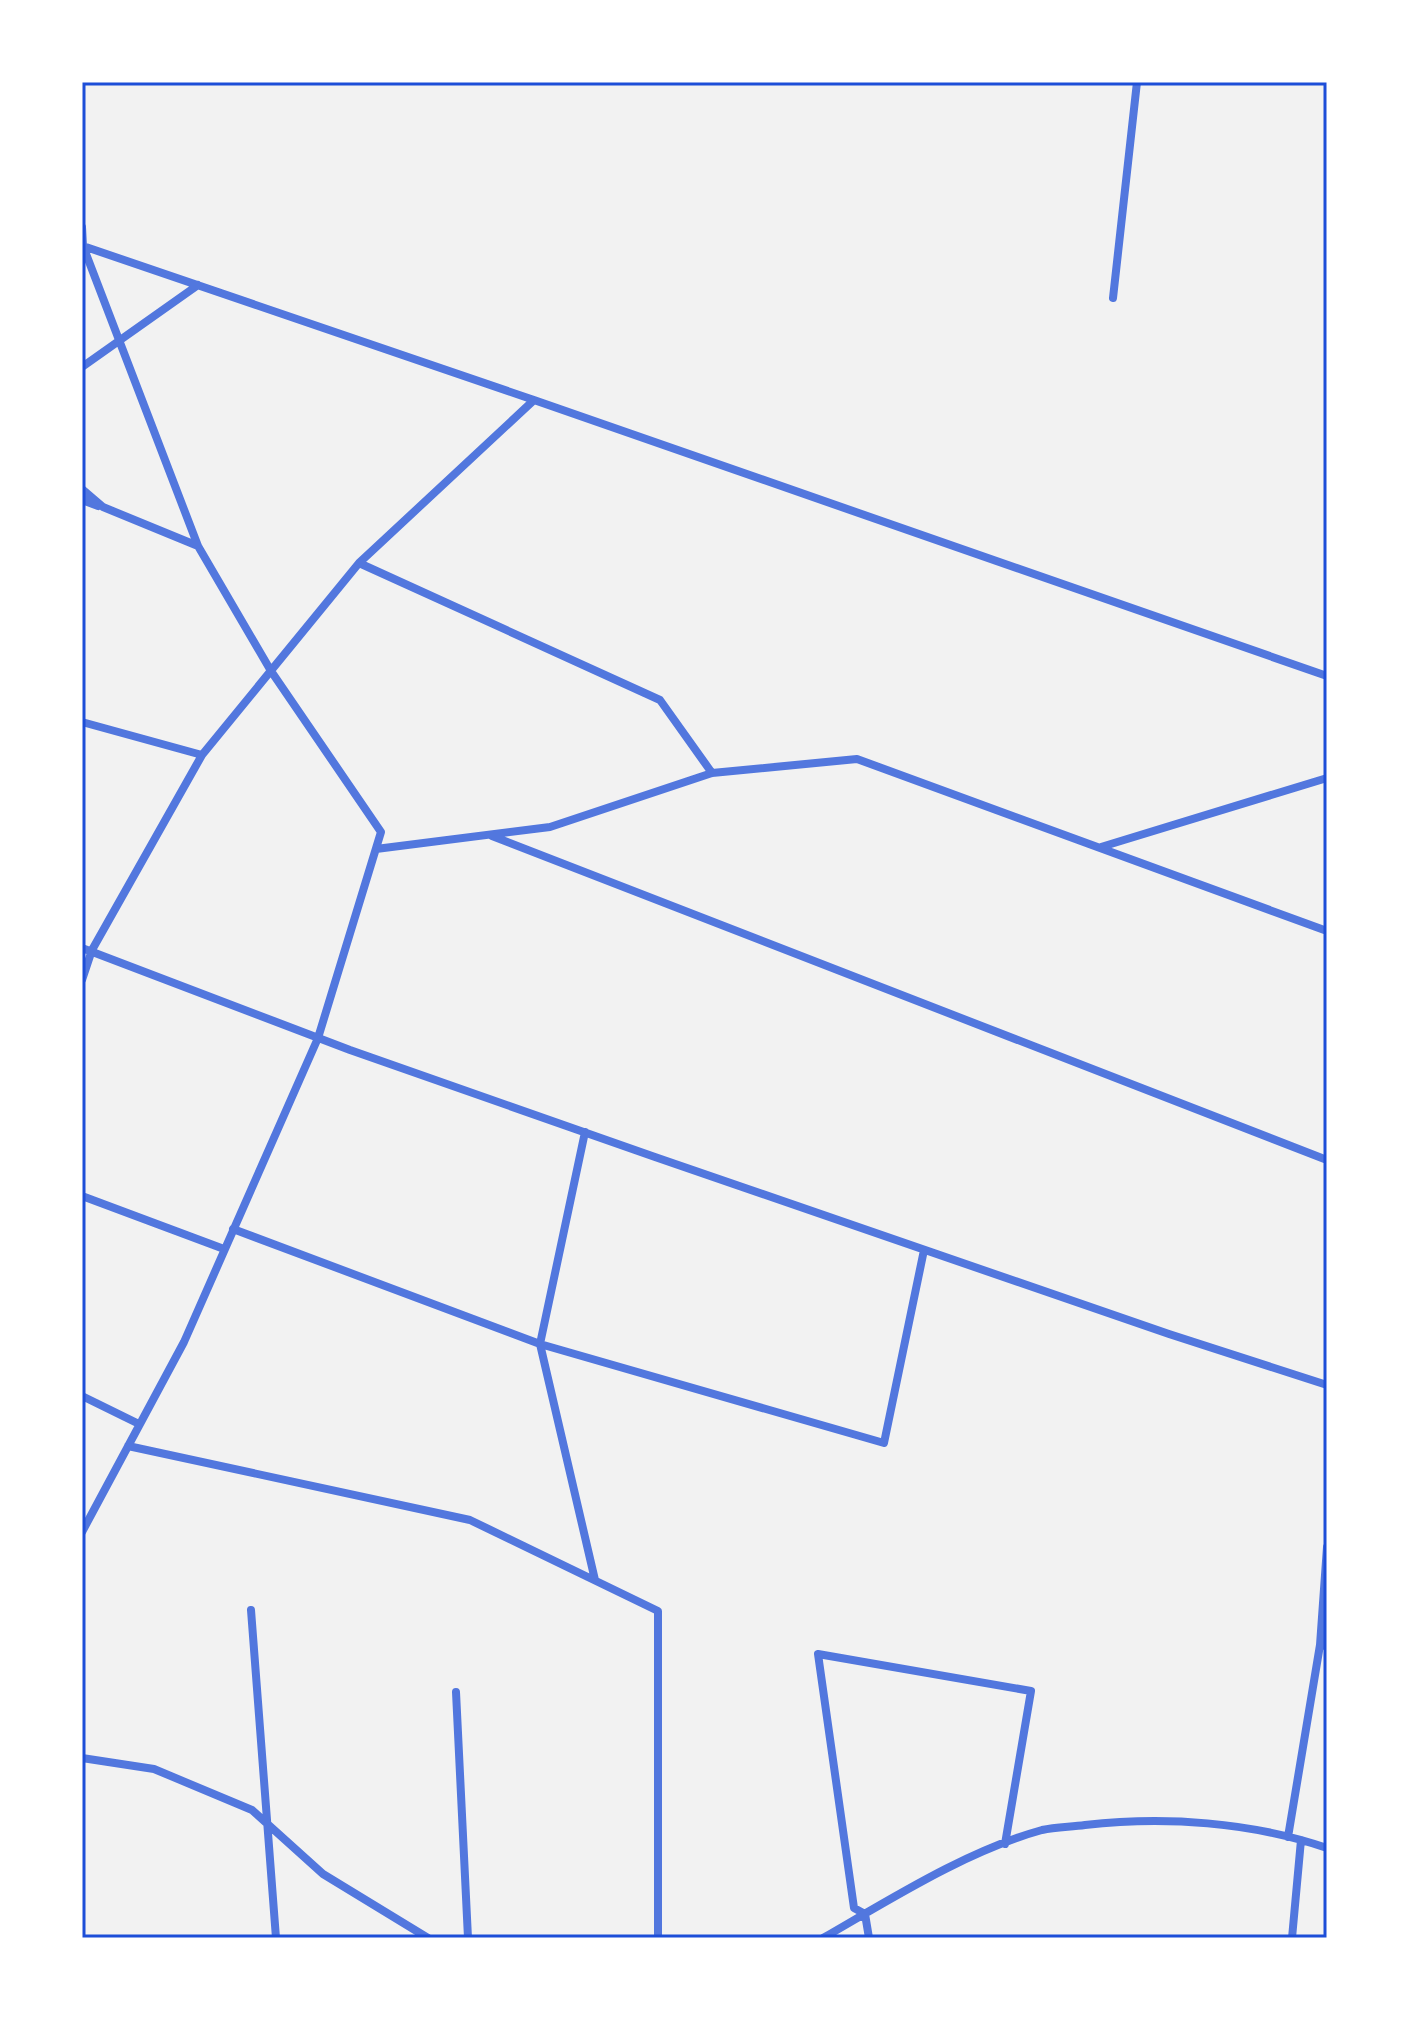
<svg xmlns="http://www.w3.org/2000/svg" width="1409" height="2020" font-family="Lora,serif">
  <style>
    .lines { fill: none; stroke-linecap: round; stroke-linejoin: round }
    .minor { stroke: #5277de; stroke-width: 8 }
    .neatline { fill: none; stroke: #1d4ed8; stroke-width: 3 }
  </style>
  <rect width="100%" height="100%" fill="#f2f2f2"/>
  <g class="lines">
    <path class="minor" d="M 82,227 L 83,246 L 534,400
      M 83,246 L 198,546
      M 1113,298 L 1137,82
      M 82,367 L 198,285
      M 82,489 L 103,507 L 198,546 L 271,671 L 381,832 L 318,1038 L 184,1342 L 82,1532
      M 82,500 L 98,506
      M 359,563 L 660,700 L 712,773
      M 82,722 L 202,755
      M 492,836 L 1327,1160
      M 1101,847 L 1327,778
      M 376,849 L 550,827 L 712,773 L 857,759 L 1327,931
      M 82,948 L 350,1050 L 655,1157 L 1169,1334 L 1327,1385
      M 82,980 L 92,950 L 202,755 L 359,563 L 534,400 L 1327,676
      M 585,1132 L 540,1344 L 884,1443 L 924,1250
      M 82,1196 L 224,1249
      M 233,1229 L 540,1344 L 595,1580
      M 82,1396 L 139,1424
      M 128,1446 L 470,1520 L 658,1611 L 658,1938
      M 251,1610 L 276,1938
      M 1320,1645 L 1327,1547
      M 456,1692 L 468,1938
      M 82,1758 L 154,1769 L 252,1810 L 323,1874 L 428,1938
      M 1288,1837 L 1320,1645 L 1327,1646
      M 823,1938 C 891,1899 966,1851 1042,1830 C 1056,1827 1071,1827 1085,1825 C 1165,1816 1251,1822 1327,1848
      M 869,1938 L 865,1914 L 854,1908 L 818,1654 L 1031,1691 L 1005,1844
      M 1292,1938 L 1301,1840"/>
  </g>
  <rect width="1409" height="2020" fill="none" stroke="#ffffff" stroke-width="168"/>
  <rect x="84" y="84" width="1241" height="1852" class="neatline"/>
</svg>
